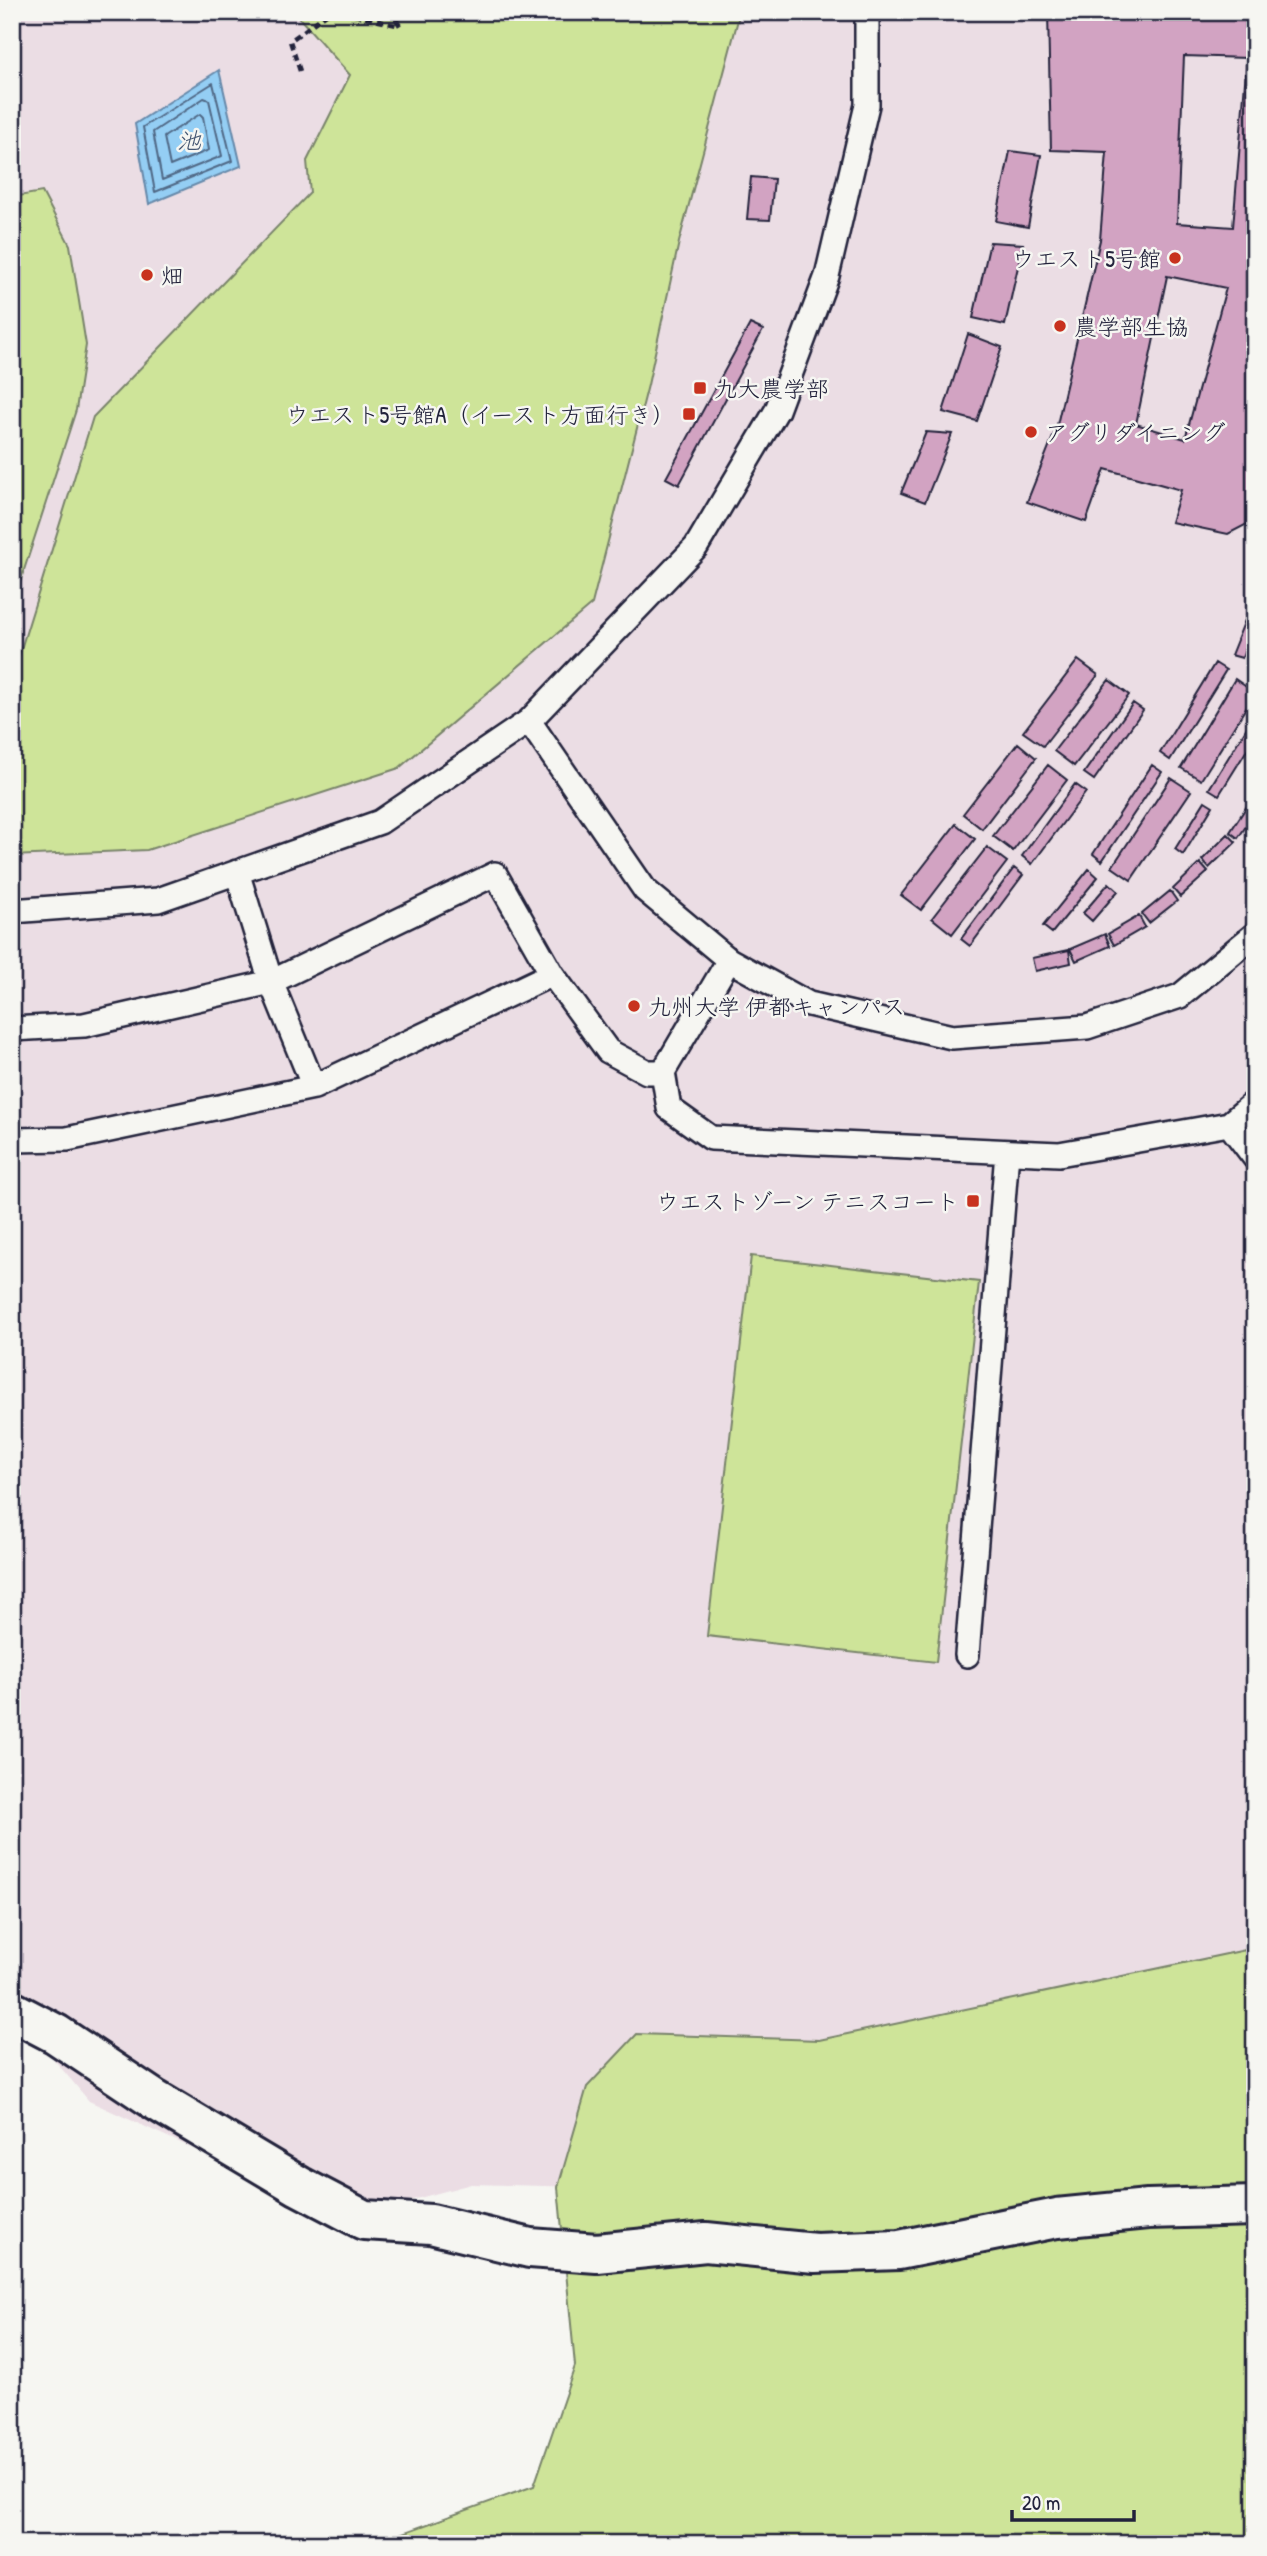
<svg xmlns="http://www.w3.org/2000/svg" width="1267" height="2556" font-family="'Patrick Hand','Klee One',sans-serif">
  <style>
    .built { fill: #ebdde4 }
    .green { fill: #cee499; stroke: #78836a; stroke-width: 2 }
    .water { fill: #94cef4; stroke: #6689aa; stroke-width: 2 }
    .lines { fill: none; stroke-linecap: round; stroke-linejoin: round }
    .shore { stroke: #506785; stroke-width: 2 }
    .building { fill: #d2a3c2; stroke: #22223b; stroke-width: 2; fill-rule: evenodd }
    .service-casing { stroke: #22223b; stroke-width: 28 }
    .minor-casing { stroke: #22223b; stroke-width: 44 }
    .path { stroke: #22223b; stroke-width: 4.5; stroke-dasharray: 7 5; stroke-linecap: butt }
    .service { stroke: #f6f6f2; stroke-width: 23 }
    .minor { stroke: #f6f6f2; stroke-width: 38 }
    .poi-dot { fill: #c8321e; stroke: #f6f6f2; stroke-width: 2.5 }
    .labels { text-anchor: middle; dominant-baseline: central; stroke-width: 5; stroke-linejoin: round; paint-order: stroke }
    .poi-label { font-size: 23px; fill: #22223b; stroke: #f6f6f2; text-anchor: start }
    .water-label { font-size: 24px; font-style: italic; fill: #445672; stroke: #f6f6f2 }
  </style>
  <rect width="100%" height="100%" fill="#f6f6f2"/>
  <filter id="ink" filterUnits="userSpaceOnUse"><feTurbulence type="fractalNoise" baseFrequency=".0143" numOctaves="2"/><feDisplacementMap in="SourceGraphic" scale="14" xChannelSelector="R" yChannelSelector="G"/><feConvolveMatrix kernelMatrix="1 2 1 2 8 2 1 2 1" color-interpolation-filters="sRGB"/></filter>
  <g filter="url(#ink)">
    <path class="built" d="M 12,12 L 1255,12 L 1255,2206 L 471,2184 L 379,2209 L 266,2182 L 89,2101 L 33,2035 L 12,1999 Z"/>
    <path class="green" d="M 294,12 L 740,12 L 679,242 L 648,385 L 592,604 L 399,768 L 147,850 L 12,856 L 12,678 L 93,417 L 310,193 L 307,161 L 350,75 Z
      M 42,192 L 70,245 L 86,345 L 76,410 L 12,607 L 12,197 Z
      M 751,1256 L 979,1282 L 936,1662 L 707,1636 Z
      M 1255,1948 L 1255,2544 L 372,2544 L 534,2486 L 575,2366 L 558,2187 L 587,2087 L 637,2034 L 819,2040 Z"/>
    <path class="water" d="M 219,70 L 241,166 L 149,204 L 135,124 Z"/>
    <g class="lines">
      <path class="shore" d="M 213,83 L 232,161 L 155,192 L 143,127 Z
        M 204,98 L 209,100 L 222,156 L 162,180 L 153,132 Z
        M 200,114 L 203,117 L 209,150 L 170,166 L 164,137 Z"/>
    </g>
    <path class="building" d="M 1048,12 L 1123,12 L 1124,20 L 1171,17 L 1170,12 L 1255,12 L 1255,520 L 1228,534 L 1171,522 L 1181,490 L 1105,469 L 1086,522 L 1027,502 L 1056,429 L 1100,240 L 1107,152 L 1051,150 ZM 1184,56 L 1247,58 L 1233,227 L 1177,223 ZM 1167,276 L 1226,288 L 1185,439 L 1136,424 Z
      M 1010,151 L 1041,155 L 1028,227 L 996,221 Z
      M 751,177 L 774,179 L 770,220 L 747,219 Z
      M 990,242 L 1023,244 L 1005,325 L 973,318 Z
      M 750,324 L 763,330 L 679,485 L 666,478 Z
      M 968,334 L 1002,347 L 977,421 L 943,412 Z
      M 926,432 L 952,434 L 925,502 L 901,493 Z
      M 1255,595 L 1255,626 L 1242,658 L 1231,655 Z
      M 1078,660 L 1098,675 L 1043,746 L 1023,732 Z
      M 1215,663 L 1226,670 L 1170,760 L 1160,753 Z
      M 1235,679 L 1255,693 L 1201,780 L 1181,768 Z
      M 1109,680 L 1129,695 L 1074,766 L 1054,751 Z
      M 1133,703 L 1143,710 L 1094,780 L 1084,773 Z
      M 1255,714 L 1255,737 L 1219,795 L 1209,789 Z
      M 1018,743 L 1036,758 L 982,829 L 963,814 Z
      M 1048,765 L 1067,780 L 1013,851 L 993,836 Z
      M 1152,765 L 1162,772 L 1102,861 L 1093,854 Z
      M 1171,778 L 1191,791 L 1131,880 L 1112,867 Z
      M 1075,784 L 1086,792 L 1032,864 L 1022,856 Z
      M 1205,801 L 1213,806 L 1183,855 L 1175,849 Z
      M 1249,803 L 1255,807 L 1255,813 L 1238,838 L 1230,832 Z
      M 956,824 L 975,839 L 921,910 L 901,895 Z
      M 1228,834 L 1236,842 L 1209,868 L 1202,860 Z
      M 987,847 L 1007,862 L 952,934 L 932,918 Z
      M 1200,863 L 1208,872 L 1180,897 L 1173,889 Z
      M 1014,868 L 1023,875 L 970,946 L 961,939 Z
      M 1089,869 L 1098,877 L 1052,933 L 1043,926 Z
      M 1109,883 L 1118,891 L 1092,921 L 1083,913 Z
      M 1170,891 L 1177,901 L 1149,923 L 1142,914 Z
      M 1139,916 L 1145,927 L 1114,945 L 1108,934 Z
      M 1105,934 L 1110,946 L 1076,961 L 1070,949 Z
      M 1069,950 L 1071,963 L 1035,971 L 1032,958 Z"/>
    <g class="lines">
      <defs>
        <path id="service" d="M 529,721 L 645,890 L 729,960 L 809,1004 L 952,1037 L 1087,1027 L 1180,996 L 1255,934
          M 237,872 L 271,982 L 314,1087
          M 12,911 L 158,900 L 380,822 L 529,721 L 696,547 L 777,410 L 827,276 L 867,105 L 867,12
          M 729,960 L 663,1072 L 669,1108 L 711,1138 L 1059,1154 L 1229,1124 L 1255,1102
          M 552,974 L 608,1051 L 647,1072 L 663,1072
          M 12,1029 L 84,1025 L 271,982 L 495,874 L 552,974 L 314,1087 L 67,1139 L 12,1140
          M 1229,1124 L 1255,1158
          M 967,1655 L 1007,1152"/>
        <path id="minor" d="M 12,2011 L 56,2034 L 155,2100 L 299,2186 L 364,2220 L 431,2224 L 530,2248 L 597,2253 L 706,2242 L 815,2253 L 899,2250 L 1057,2218 L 1148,2209 L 1255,2206"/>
      </defs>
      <use href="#service" class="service-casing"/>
      <use href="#minor" class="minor-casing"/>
      <path class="path" d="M 342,12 L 400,26 L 392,12
        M 300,71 L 290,41 L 329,12"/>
      <use href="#service" class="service"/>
      <use href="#minor" class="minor"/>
    </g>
  </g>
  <g class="poi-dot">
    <circle cx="1175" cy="258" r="7"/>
    <circle cx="147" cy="275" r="7"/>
    <circle cx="1060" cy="326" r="7"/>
    <rect x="693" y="381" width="14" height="14" rx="3.5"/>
    <rect x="682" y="407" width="14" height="14" rx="3.5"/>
    <circle cx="1031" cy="432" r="7"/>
    <circle cx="634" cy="1006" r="7"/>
    <rect x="966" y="1194" width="14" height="14" rx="3.5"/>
  </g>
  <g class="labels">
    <g class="poi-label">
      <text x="1161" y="258" text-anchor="end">ウエスト5号館</text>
      <text x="161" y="275">畑</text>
      <text x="1074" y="326">農学部生協</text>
      <text x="714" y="388">九大農学部</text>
      <text x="675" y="414" text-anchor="end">ウエスト5号館A（イースト方面行き）</text>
      <text x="1045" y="432">アグリダイニング</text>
      <text x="648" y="1006">九州大学 伊都キャンパス</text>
      <text x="959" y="1201" text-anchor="end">ウエストゾーン テニスコート</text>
    </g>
    <g class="water-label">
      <text x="189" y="140">池</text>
    </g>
  </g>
  <rect width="1267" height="2556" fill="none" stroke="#f6f6f2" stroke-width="42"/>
  <rect x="21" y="21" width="1225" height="2514" fill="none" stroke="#22223b" stroke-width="2.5" filter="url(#ink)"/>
  <path d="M1012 2510v10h122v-10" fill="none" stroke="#22223b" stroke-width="3.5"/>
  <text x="1022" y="2510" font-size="21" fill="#22223b" stroke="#f6f6f2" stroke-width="5" paint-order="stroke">20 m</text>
</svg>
